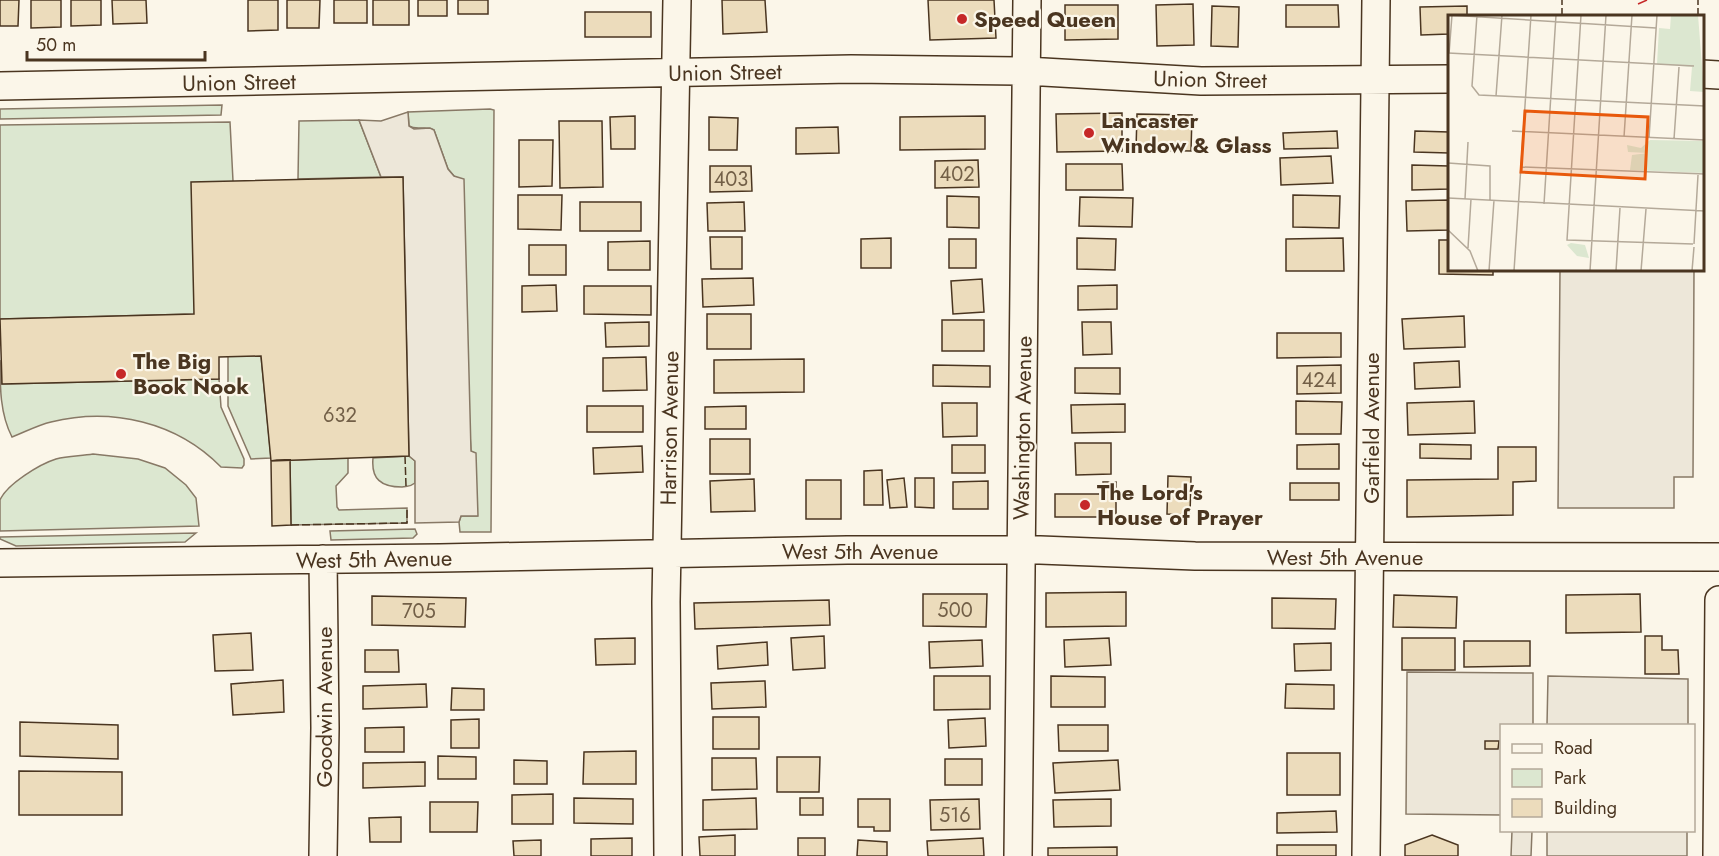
<svg xmlns="http://www.w3.org/2000/svg" width="1719" height="856" font-family="Jost,sans-serif">
  <style>
    .green { fill: #dce7d0; stroke: #887966; stroke-width: 1.5 }
    .parking { fill: #ede7d9; stroke: #887966; stroke-width: 1.5 }
    .building { fill: #ecdcbc; stroke: #4a3520; stroke-width: 1.5 }
    .lines { fill: none; stroke-linecap: round; stroke-linejoin: round }
    .minor-casing { stroke: #4a3520; stroke-width: 30 }
    .minor { stroke: #fbf6e9; stroke-width: 27 }
    .fence { stroke: #4a3520; stroke-width: 1.5; stroke-dasharray: 8 3; stroke-linecap: butt }
    .power { stroke: #c62828; stroke-width: 1.5; stroke-dasharray: 21 4.5 3 4.5; stroke-linecap: butt }
    .poi-dot { fill: #c62828; stroke: #fbf6e9; stroke-width: 2 }
    .labels { text-anchor: middle; dominant-baseline: central; stroke-width: 4.5; stroke-linejoin: round; paint-order: stroke }
    .number-label { font-size: 20px; fill: #725f47 }
    .poi-label { font-size: 22px; font-weight: bold; fill: #4a3520; stroke: #fbf6e9; text-anchor: start }
    .street-label { font-size: 22px; fill: #4a3520; stroke: #fbf6e9 }
    .inset-road { fill: none; stroke: #b4a999; stroke-width: 1.5 }
    .view { fill: #e8590c; fill-opacity: 0.15; stroke: #e8590c; stroke-width: 3 }
    .inset-edge { fill: none; stroke: #4a3520; stroke-width: 3 }
  </style>
  <rect width="100%" height="100%" fill="#fbf6e9"/>
  <path class="green" d="M 222,105 L 221,115 L 0,119 L 0,109 Z
    M 490,109 L 494,110 L 491,532 L 460,532 L 459,522 L 461,516 L 477,516 L 471,451 L 454,176 L 448,169 L 434,130 C 426,125 417,131 409,126 L 408,112 Z
    M 359,120 L 381,177 L 298,179 L 299,121 Z
    M 230,122 L 233,181 L 194,314 L 1,319 L 0,346 L 0,125 Z
    M 228,356 L 261,356 L 271,458 L 251,459 L 228,406 Z
    M 0,360 L 2,384 L 219,379 L 221,407 L 244,459 L 244,465 L 242,468 L 221,467 C 177,422 112,407 51,422 C 38,425 25,432 12,437 C 0,414 0,387 0,360 Z
    M 93,454 L 138,459 L 165,468 L 186,485 L 196,498 L 199,526 L 0,531 L 0,500 C 7,484 40,464 56,459 C 68,456 81,456 93,454 Z
    M 409,456 L 415,461 L 415,483 C 410,487 408,486 402,487 C 381,487 371,479 373,458 Z
    M 348,458 L 348,473 L 336,486 L 337,507 L 339,510 L 407,508 L 407,523 L 291,525 L 290,460 Z
    M 415,529 L 417,534 L 413,538 L 331,540 L 330,531 Z
    M 196,533 L 185,542 L 16,546 L 0,539 L 0,537 Z"/>
  <path class="parking" d="M 408,112 L 409,126 L 414,129 L 430,128 L 434,130 L 448,169 L 454,176 L 464,179 L 471,451 L 476,453 L 478,516 L 461,516 L 459,522 L 415,523 L 415,461 L 409,456 L 403,177 L 381,177 L 359,120 L 381,121 Z
    M 1560,270 L 1694,270 L 1693,477 L 1674,477 L 1674,508 L 1558,508 Z
    M 1407,672 L 1533,673 L 1533,725 L 1502,726 L 1501,815 L 1406,814 Z
    M 1548,676 L 1688,679 L 1688,725 L 1547,725 Z
    M 1512,831 L 1532,831 L 1531,856 L 1511,856 Z
    M 1547,831 L 1687,831 L 1687,856 L 1547,856 Z"/>
  <path class="building" d="M 0,0 L 19,0 L 18,26 L 0,26 Z
    M 31,0 L 61,0 L 61,27 L 31,28 Z
    M 71,0 L 101,0 L 101,25 L 71,26 Z
    M 112,0 L 146,0 L 147,23 L 113,24 Z
    M 248,0 L 278,0 L 278,30 L 248,31 Z
    M 287,0 L 320,0 L 319,28 L 287,28 Z
    M 334,0 L 367,0 L 367,23 L 334,23 Z
    M 373,0 L 409,0 L 409,25 L 373,25 Z
    M 418,0 L 447,0 L 447,16 L 418,16 Z
    M 458,0 L 488,0 L 488,14 L 458,14 Z
    M 722,0 L 765,0 L 767,32 L 723,34 Z
    M 928,0 L 994,0 L 996,38 L 930,40 Z
    M 1193,4 L 1194,45 L 1157,46 L 1156,5 Z
    M 1065,5 L 1118,5 L 1118,39 L 1065,40 Z
    M 1286,5 L 1338,5 L 1339,27 L 1286,27 Z
    M 1212,6 L 1239,7 L 1238,47 L 1211,46 Z
    M 1467,6 L 1467,16 L 1449,16 L 1449,34 L 1421,35 L 1420,7 Z
    M 585,12 L 651,12 L 651,37 L 585,37 Z
    M 1122,113 L 1122,151 L 1057,152 L 1056,114 Z
    M 1137,114 L 1192,115 L 1191,151 L 1136,150 Z
    M 635,116 L 635,149 L 611,149 L 610,117 Z
    M 985,116 L 985,149 L 900,150 L 900,117 Z
    M 709,117 L 738,118 L 737,150 L 709,150 Z
    M 559,121 L 602,121 L 603,187 L 560,188 Z
    M 838,127 L 839,153 L 796,154 L 796,128 Z
    M 1337,131 L 1338,148 L 1284,149 L 1283,133 Z
    M 1415,131 L 1449,132 L 1449,153 L 1414,152 Z
    M 519,140 L 553,140 L 552,186 L 519,187 Z
    M 1331,156 L 1333,183 L 1281,185 L 1280,158 Z
    M 978,160 L 979,187 L 935,188 L 935,161 Z
    M 1066,164 L 1122,164 L 1123,190 L 1066,190 Z
    M 1412,165 L 1449,166 L 1449,189 L 1412,190 Z
    M 710,166 L 751,166 L 752,191 L 710,192 Z
    M 403,177 L 409,456 L 271,461 L 261,356 L 219,357 L 219,379 L 2,384 L 0,319 L 194,314 L 191,182 Z
    M 518,195 L 562,195 L 561,230 L 518,229 Z
    M 1293,195 L 1340,196 L 1339,228 L 1293,227 Z
    M 947,196 L 979,197 L 979,228 L 947,227 Z
    M 1080,197 L 1133,198 L 1132,227 L 1079,226 Z
    M 1449,200 L 1449,230 L 1407,231 L 1406,201 Z
    M 580,202 L 641,202 L 641,231 L 580,231 Z
    M 744,202 L 745,231 L 708,231 L 707,203 Z
    M 710,237 L 742,237 L 742,269 L 711,269 Z
    M 891,238 L 891,268 L 861,268 L 861,239 Z
    M 1077,238 L 1116,239 L 1115,270 L 1077,269 Z
    M 1343,238 L 1344,271 L 1286,271 L 1286,239 Z
    M 949,239 L 976,239 L 976,268 L 949,268 Z
    M 1439,240 L 1449,240 L 1449,270 L 1493,270 L 1493,275 L 1439,274 Z
    M 650,241 L 650,270 L 608,270 L 608,242 Z
    M 529,245 L 566,245 L 566,275 L 529,275 Z
    M 753,278 L 754,305 L 703,307 L 702,279 Z
    M 982,279 L 984,312 L 953,314 L 951,281 Z
    M 556,285 L 557,311 L 522,312 L 522,286 Z
    M 1117,285 L 1117,309 L 1078,310 L 1078,286 Z
    M 584,286 L 651,286 L 651,315 L 584,314 Z
    M 707,314 L 751,314 L 751,349 L 707,349 Z
    M 1464,316 L 1465,347 L 1404,349 L 1402,319 Z
    M 942,320 L 984,320 L 984,351 L 942,351 Z
    M 649,322 L 649,346 L 606,347 L 605,323 Z
    M 1082,322 L 1111,322 L 1112,354 L 1083,355 Z
    M 1277,333 L 1341,333 L 1341,357 L 1277,358 Z
    M 646,357 L 647,390 L 603,391 L 603,358 Z
    M 804,359 L 804,392 L 714,393 L 714,360 Z
    M 1459,361 L 1460,387 L 1415,389 L 1414,363 Z
    M 933,365 L 990,366 L 990,387 L 933,386 Z
    M 1341,365 L 1341,393 L 1297,394 L 1297,366 Z
    M 1075,368 L 1120,368 L 1120,394 L 1075,393 Z
    M 1296,401 L 1342,402 L 1341,434 L 1296,434 Z
    M 1474,401 L 1475,433 L 1408,435 L 1407,403 Z
    M 942,403 L 977,403 L 977,436 L 943,437 Z
    M 1125,404 L 1125,432 L 1072,433 L 1071,405 Z
    M 587,406 L 643,406 L 643,432 L 587,432 Z
    M 746,406 L 746,429 L 705,429 L 705,407 Z
    M 710,439 L 750,439 L 750,474 L 710,474 Z
    M 1075,443 L 1111,443 L 1111,474 L 1076,475 Z
    M 1339,444 L 1339,469 L 1297,469 L 1297,445 Z
    M 1420,444 L 1471,445 L 1471,459 L 1420,458 Z
    M 952,445 L 985,445 L 985,473 L 952,473 Z
    M 642,446 L 643,472 L 594,474 L 593,448 Z
    M 1498,447 L 1536,447 L 1536,481 L 1513,482 L 1513,515 L 1407,517 L 1407,480 L 1498,479 Z
    M 277,460 L 290,460 L 291,525 L 272,526 L 271,461 Z
    M 882,470 L 883,505 L 864,505 L 864,471 Z
    M 1168,476 L 1191,477 L 1190,515 L 1167,514 Z
    M 904,478 L 907,507 L 890,508 L 887,480 Z
    M 915,478 L 934,478 L 934,508 L 915,507 Z
    M 754,479 L 755,511 L 711,512 L 710,481 Z
    M 806,480 L 841,480 L 841,519 L 806,519 Z
    M 988,481 L 988,509 L 953,509 L 953,482 Z
    M 1103,482 L 1116,482 L 1116,517 L 1055,517 L 1055,494 L 1103,494 Z
    M 1290,483 L 1339,483 L 1339,500 L 1290,500 Z
    M 1126,592 L 1126,626 L 1046,627 L 1046,593 Z
    M 923,594 L 987,594 L 986,627 L 923,626 Z
    M 1640,594 L 1641,632 L 1566,633 L 1566,595 Z
    M 1394,595 L 1457,597 L 1456,628 L 1393,627 Z
    M 372,596 L 466,598 L 465,627 L 372,625 Z
    M 1272,598 L 1336,599 L 1335,629 L 1272,628 Z
    M 829,600 L 830,625 L 695,629 L 694,603 Z
    M 251,633 L 253,670 L 215,671 L 213,635 Z
    M 824,636 L 825,668 L 793,670 L 791,638 Z
    M 1645,636 L 1662,636 L 1662,650 L 1678,650 L 1679,674 L 1645,674 Z
    M 635,638 L 635,664 L 596,665 L 595,639 Z
    M 1109,638 L 1111,665 L 1065,667 L 1064,640 Z
    M 1402,638 L 1455,638 L 1455,670 L 1402,670 Z
    M 982,640 L 983,666 L 930,668 L 929,642 Z
    M 1464,641 L 1530,641 L 1530,666 L 1464,667 Z
    M 767,642 L 768,665 L 718,669 L 717,646 Z
    M 1331,643 L 1331,670 L 1295,671 L 1294,644 Z
    M 365,650 L 398,650 L 399,672 L 365,672 Z
    M 934,676 L 990,676 L 990,709 L 934,710 Z
    M 1051,676 L 1105,677 L 1105,707 L 1051,707 Z
    M 283,680 L 284,712 L 233,715 L 231,684 Z
    M 765,681 L 766,707 L 712,709 L 711,683 Z
    M 426,684 L 427,707 L 363,709 L 363,686 Z
    M 1286,684 L 1334,685 L 1334,709 L 1285,708 Z
    M 452,688 L 484,689 L 484,710 L 451,710 Z
    M 713,717 L 759,717 L 759,749 L 713,749 Z
    M 985,718 L 986,746 L 949,748 L 948,720 Z
    M 479,719 L 479,748 L 451,748 L 451,720 Z
    M 20,722 L 118,725 L 118,759 L 20,756 Z
    M 1058,725 L 1108,725 L 1108,751 L 1059,751 Z
    M 404,727 L 404,752 L 365,752 L 365,728 Z
    M 1485,741 L 1499,741 L 1498,749 L 1485,749 Z
    M 636,751 L 636,784 L 583,784 L 584,752 Z
    M 1287,753 L 1340,753 L 1340,795 L 1287,795 Z
    M 438,756 L 476,757 L 476,779 L 438,779 Z
    M 777,757 L 820,757 L 819,792 L 777,792 Z
    M 712,758 L 756,758 L 757,789 L 712,790 Z
    M 945,759 L 982,759 L 982,785 L 945,785 Z
    M 514,760 L 547,761 L 547,784 L 514,784 Z
    M 1118,760 L 1120,790 L 1055,793 L 1053,763 Z
    M 425,762 L 425,786 L 363,788 L 363,763 Z
    M 19,771 L 122,772 L 122,815 L 19,815 Z
    M 553,794 L 553,824 L 512,824 L 512,795 Z
    M 574,798 L 633,799 L 633,824 L 574,823 Z
    M 756,798 L 757,829 L 703,830 L 703,800 Z
    M 800,798 L 823,798 L 823,815 L 800,815 Z
    M 858,799 L 890,799 L 890,831 L 874,831 L 874,827 L 858,827 Z
    M 979,799 L 980,829 L 931,830 L 930,800 Z
    M 1111,799 L 1111,826 L 1054,827 L 1053,800 Z
    M 430,802 L 478,802 L 477,832 L 430,832 Z
    M 1336,811 L 1337,832 L 1277,833 L 1277,813 Z
    M 401,817 L 401,842 L 370,842 L 369,818 Z
    M 735,835 L 735,856 L 700,856 L 699,837 Z
    M 1432,835 L 1458,845 L 1458,856 L 1405,856 L 1405,845 Z
    M 632,838 L 632,856 L 591,856 L 591,839 Z
    M 798,838 L 825,838 L 825,856 L 798,856 Z
    M 983,838 L 984,856 L 928,856 L 927,841 Z
    M 541,840 L 541,856 L 514,856 L 513,841 Z
    M 858,840 L 887,842 L 887,856 L 857,856 Z
    M 1277,845 L 1336,845 L 1336,856 L 1277,856 Z
    M 1117,847 L 1117,856 L 1048,856 L 1048,848 Z"/>
  <g class="lines">
    <defs>
      <path id="minor" d="M 1702,74 L 1719,75
        M 0,86 L 851,69 L 1026,71 L 1201,81 L 1449,79
        M 0,563 L 440,558 L 847,550 L 1040,550 L 1195,556 L 1719,557
        M 323,856 L 325,728 L 323,559
        M 668,856 L 666,602 L 677,0
        M 1018,856 L 1027,0
        M 1366,856 L 1376,0
        M 1717,856 L 1719,600"/>
    </defs>
    <use href="#minor" class="minor-casing"/>
    <use href="#minor" class="minor"/>
    <path class="fence" d="M 1562,16 L 1562,0
      M 1698,16 L 1698,0
      M 405,456 L 406,486
      M 291,525 L 407,523 L 407,508"/>
    <path class="power" d="M 1638,4 L 1647,0"/>
  </g>
  <g class="poi-dot">
    <circle cx="962" cy="19" r="6"/>
    <circle cx="1089" cy="133" r="6"/>
    <circle cx="121" cy="374" r="6"/>
    <circle cx="1085" cy="505" r="6"/>
  </g>
  <g class="labels">
    <g class="number-label">
      <text x="957" y="174">402</text>
      <text x="731" y="179">403</text>
      <text x="1319" y="380">424</text>
      <text x="340" y="415">632</text>
      <text x="955" y="610">500</text>
      <text x="419" y="611">705</text>
      <text x="955" y="815">516</text>
    </g>
    <g class="poi-label">
      <text x="974" y="19">Speed Queen</text>
      <text x="1101" y="120">Lancaster<tspan x="1101" dy="25">Window &amp; Glass</tspan></text>
      <text x="133" y="361">The Big<tspan x="133" dy="25">Book Nook</tspan></text>
      <text x="1097" y="492">The Lord's<tspan x="1097" dy="25">House of Prayer</tspan></text>
    </g>
    <g class="street-label">
      <text transform="translate(725 72) rotate(-1)">Union Street</text>
      <text transform="translate(1210 79) rotate(1)">Union Street</text>
      <text transform="translate(239 82) rotate(-1)">Union Street</text>
      <text transform="translate(669 428) rotate(-89)">Harrison Avenue</text>
      <text transform="translate(1022 428) rotate(-89)">Washington Avenue</text>
      <text transform="translate(1371 428) rotate(-90)">Garfield Avenue</text>
      <text x="860" y="551">West 5th Avenue</text>
      <text x="1345" y="557">West 5th Avenue</text>
      <text transform="translate(374 559) rotate(-1)">West 5th Avenue</text>
      <text transform="translate(324 707) rotate(-90)">Goodwin Avenue</text>
    </g>
  </g>
  <g transform="translate(1448 15)">
    <rect width="256" height="256" fill="#fbf6e9"/>
    <path d="M 223,0 L 250,0 L 256,77 L 242,76 L 244,52 L 209,49 L 211,13 L 222,14 ZM 202,125 L 256,126 L 256,158 L 182,155 L 184,140 L 200,138 L 180,137 L 179,130 L 193,133 ZM 123,228 L 137,230 L 141,243 L 129,241 L 119,230 Z" fill="#dce7d0"/>
    <path class="inset-road" d="M 1,0 L 208,13M 29,0 L 24,71 L 31,80 L 257,91M 133,0 L 119,225 L 245,229M 0,38 L 246,51M 1,39 L 4,0M 48,81 L 54,0M 64,116 L 257,125M 176,122 L 184,0M 201,123 L 209,0M 226,124 L 231,52M 0,148 L 42,151 L 42,185M 73,152 L 257,159M 0,183 L 257,196M 17,184 L 20,127M 96,189 L 108,0M 0,215 L 22,236 L 30,256M 246,229 L 250,160M 20,233 L 23,184M 41,256 L 46,185M 66,256 L 83,0M 142,256 L 158,0M 168,256 L 172,193M 193,256 L 198,194M 244,256 L 246,232"/>
    <path class="view" d="M 77,96 L 200,102 L 197,164 L 73,157 Z"/>
    <rect width="256" height="256" class="inset-edge"/>
  </g>
  <rect x="1500" y="724" width="195" height="108" fill="#fbf6e9" stroke="#b4a999" stroke-width="1.5"/>
  <rect x="1512" y="744" width="30" height="9" fill="#fbf6e9" stroke="#b4a999" stroke-width="1.5"/>
  <text x="1554" y="754" font-size="18" fill="#4a3520">Road</text>
  <rect x="1512" y="769" width="30" height="18" fill="#dce7d0" stroke="#b4a999" stroke-width="1.5"/>
  <text x="1554" y="784" font-size="18" fill="#4a3520">Park</text>
  <rect x="1512" y="799" width="30" height="18" fill="#ecdcbc" stroke="#b4a999" stroke-width="1.5"/>
  <text x="1554" y="814" font-size="18" fill="#4a3520">Building</text>
  <path d="M27 51v9h178v-9" fill="none" stroke="#4a3520" stroke-width="3"/>
  <text x="36" y="51" font-size="18" fill="#4a3520" stroke="#fbf6e9" stroke-width="4.5" paint-order="stroke">50 m</text>
</svg>
